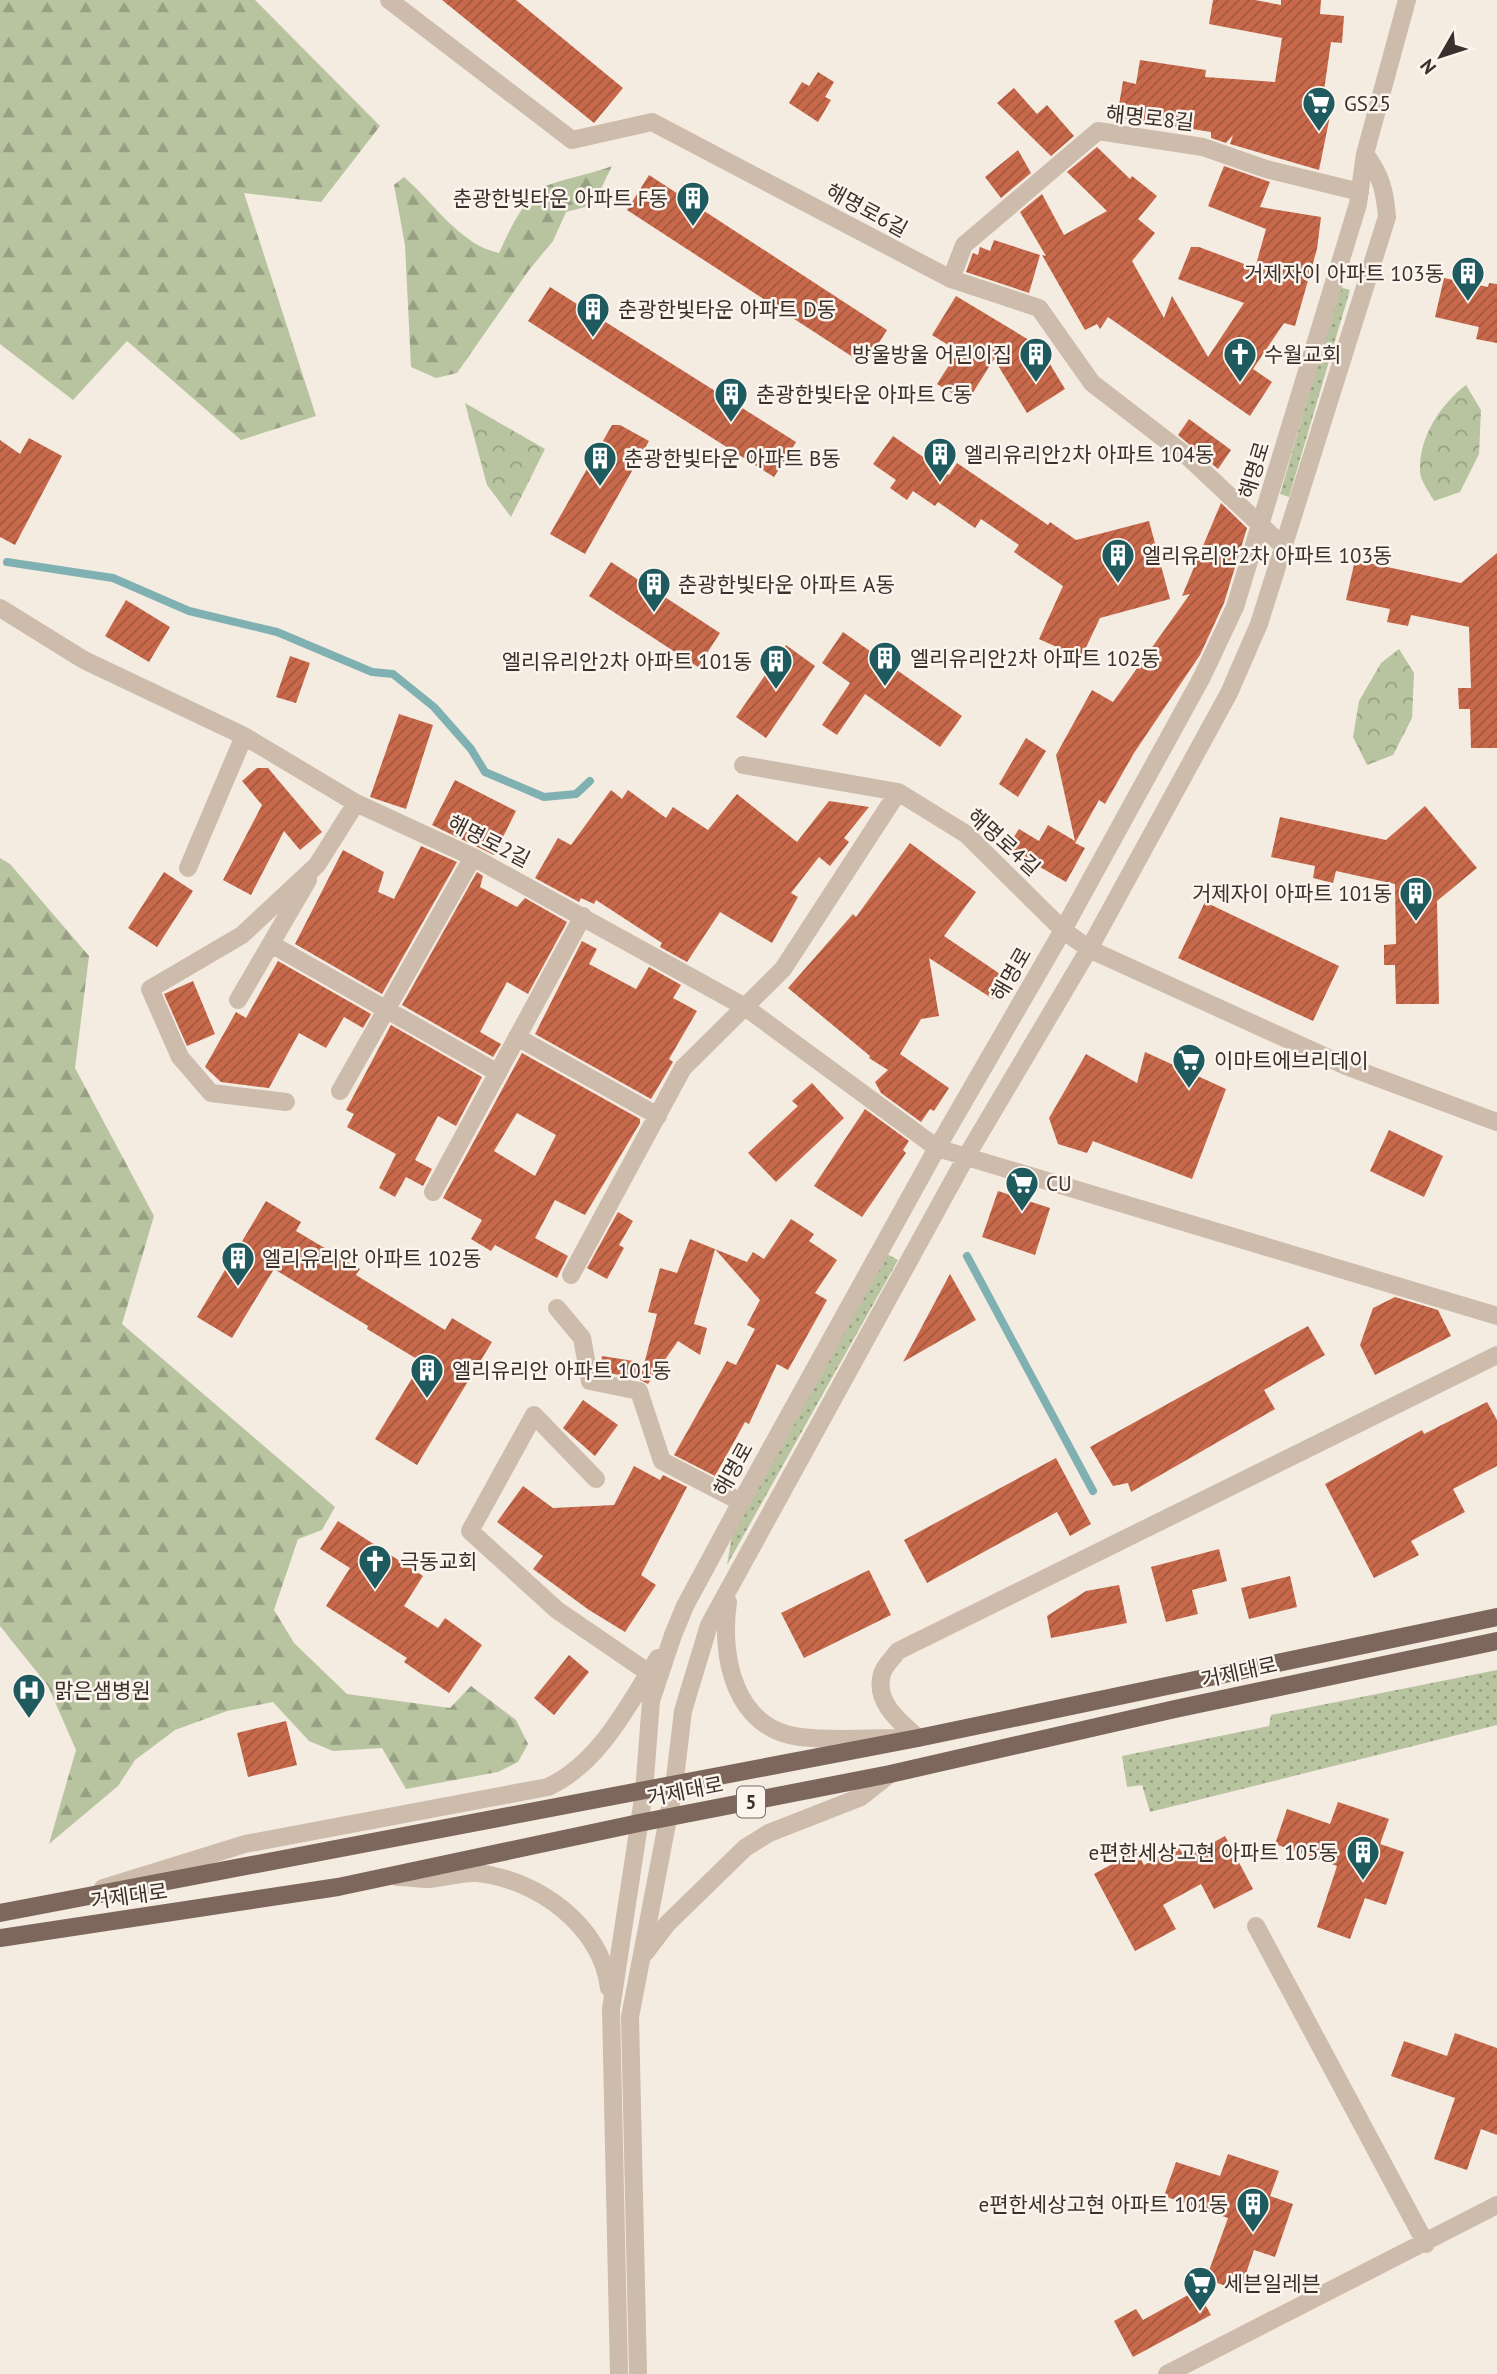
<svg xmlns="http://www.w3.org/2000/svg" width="1497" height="2374" font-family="'PT Sans','Noto Sans KR',sans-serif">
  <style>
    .grass { fill: url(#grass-dots) }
    .forest { fill: url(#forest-firs) }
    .park { fill: url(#park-crowns) }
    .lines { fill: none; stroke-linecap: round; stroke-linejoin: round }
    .stream { stroke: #7fb0b2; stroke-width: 8 }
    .building { fill: url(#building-hatch); fill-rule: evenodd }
    .minor { stroke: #cdbbac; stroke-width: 18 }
    .major { stroke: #7d675c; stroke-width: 18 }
    .labels { text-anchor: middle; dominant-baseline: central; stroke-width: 5; stroke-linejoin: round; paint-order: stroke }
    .shield { fill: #fbf5ee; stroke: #756b66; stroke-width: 2 }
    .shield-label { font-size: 19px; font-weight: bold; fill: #3b302b }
    .poi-label { font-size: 21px; fill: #3b302b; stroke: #fbf5ee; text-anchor: start }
    .street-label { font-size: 21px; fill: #3b302b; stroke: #fbf5ee }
  </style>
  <defs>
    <pattern id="grass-dots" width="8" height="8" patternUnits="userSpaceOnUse" patternTransform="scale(1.75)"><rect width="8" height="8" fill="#b8c4a0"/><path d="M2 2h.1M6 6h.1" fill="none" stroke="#97a083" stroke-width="1.8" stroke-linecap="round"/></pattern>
    <pattern id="forest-firs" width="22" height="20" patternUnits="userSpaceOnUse" patternTransform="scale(1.75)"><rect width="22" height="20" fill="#b8c4a0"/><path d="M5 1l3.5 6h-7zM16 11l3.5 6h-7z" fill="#97a083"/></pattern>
    <pattern id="park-crowns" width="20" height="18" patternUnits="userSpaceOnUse" patternTransform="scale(1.75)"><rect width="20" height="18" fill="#b8c4a0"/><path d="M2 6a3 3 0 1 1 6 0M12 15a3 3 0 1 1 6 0" fill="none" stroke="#97a083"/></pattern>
    <pattern id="building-hatch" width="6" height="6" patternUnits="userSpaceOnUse" patternTransform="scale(1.75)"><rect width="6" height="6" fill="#c8694b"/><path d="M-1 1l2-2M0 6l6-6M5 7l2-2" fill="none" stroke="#a4573f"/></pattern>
  </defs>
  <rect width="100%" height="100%" fill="#f4ebe1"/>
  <path class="grass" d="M 1340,287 L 1350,290 L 1289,497 L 1280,494 Z
    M 887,1254 L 898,1260 L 727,1565 L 733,1530 Z
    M 1497,1670 L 1497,1725 L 1150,1812 L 1142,1785 L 1127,1787 L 1122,1756 L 1269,1726 L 1271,1715 Z"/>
  <path class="forest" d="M 0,0 L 255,0 L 380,126 L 321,202 L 244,193 L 316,416 L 241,440 L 127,341 L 73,400 L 0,344 Z
    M 612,166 L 593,205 L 566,212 L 553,241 L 529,270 L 457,373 L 436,378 L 411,367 L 405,245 L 394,185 L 404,177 C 433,202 460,245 499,253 C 509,231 521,205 540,189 C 549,182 596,173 612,166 Z
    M 0,858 L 10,864 L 89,956 L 75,1068 L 154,1216 L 122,1324 L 335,1507 L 322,1530 L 298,1539 L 274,1610 L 294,1643 L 347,1694 L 450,1708 L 471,1686 L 516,1720 L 528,1744 L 518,1762 L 498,1772 L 406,1789 L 382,1748 L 333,1751 L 309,1741 L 273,1702 L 227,1711 L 175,1730 L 135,1760 L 118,1786 L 49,1844 L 76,1750 L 48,1686 L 0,1626 Z"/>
  <path class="park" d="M 1466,385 L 1481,410 L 1479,454 L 1460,492 L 1434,501 C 1430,493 1420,481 1420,471 C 1419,437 1440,405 1466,385 Z
    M 465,403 L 545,449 L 511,517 L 487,485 Z
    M 1399,649 L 1414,673 L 1412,718 L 1393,755 L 1367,765 L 1353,737 L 1359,701 L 1381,663 Z"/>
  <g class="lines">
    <path class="stream" d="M 7,562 L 113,578 L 189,611 L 277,632 L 372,672 L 393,674 L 434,707 L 471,749 L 485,772 L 544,797 L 576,794 L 590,781
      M 967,1256 L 1093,1491"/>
  </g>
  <path class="building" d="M 442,0 L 516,0 L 623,88 L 594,123 Z
    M 1213,0 L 1255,0 L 1281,5 L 1281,0 L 1321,0 L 1320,14 L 1344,16 L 1342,43 L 1331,42 L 1322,104 L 1332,106 L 1319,170 L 1230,144 L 1233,135 L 1226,143 L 1211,138 L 1211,132 L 1117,117 L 1123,81 L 1136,84 L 1140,60 L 1206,70 L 1205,77 L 1275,82 L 1282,38 L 1209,24 Z
    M 818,72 L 834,82 L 825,97 L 831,100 L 818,122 L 789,103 L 802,82 L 809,86 Z
    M 1014,88 L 1037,114 L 1047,105 L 1074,136 L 1051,156 L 997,103 Z
    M 1097,147 L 1130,179 L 1132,176 L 1157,196 L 1138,219 L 1155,233 L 1132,261 L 1164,318 L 1172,296 L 1208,357 L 1244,303 L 1178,279 L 1191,247 L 1199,247 L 1255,268 L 1266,229 L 1208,206 L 1224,166 L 1270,182 L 1260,207 L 1321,217 L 1317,249 L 1295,326 L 1284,323 L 1253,369 L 1272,382 L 1250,416 L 1108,317 L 1100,329 L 1097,324 L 1085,330 L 1042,255 L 1046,256 L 1020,212 L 1042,194 L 1064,235 L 1107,211 L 1067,172 Z
    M 1018,150 L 1031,173 L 1001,198 L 985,177 Z
    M 649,175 L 887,330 L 865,365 L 627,210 Z
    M 994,240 L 1040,255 L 1029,293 L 966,272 L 973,253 L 978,255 L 980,247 L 990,251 Z
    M 1444,278 L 1488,287 L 1489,283 L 1497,284 L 1497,343 L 1476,339 L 1479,327 L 1435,317 Z
    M 550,287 L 796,442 L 774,477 L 528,321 Z
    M 956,296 L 1039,346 L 1065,389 L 1027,413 L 994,359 L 967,402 L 937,384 L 958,351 L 932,335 Z
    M 1189,419 L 1231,450 L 1218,469 L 1178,435 Z
    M 612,425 L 620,425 L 649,441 L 585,554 L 550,534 Z
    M 893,436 L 949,475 L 957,463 L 1048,525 L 1050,522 L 1076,540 L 1149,521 L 1170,599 L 1100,618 L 1081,658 L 1039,639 L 1063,586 L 1014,552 L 1019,545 L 981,519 L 975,528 L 938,502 L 935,506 L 913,491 L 907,500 L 890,488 L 896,480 L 873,464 Z
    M 29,438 L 62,456 L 15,545 L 0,537 L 0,440 L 20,454 Z
    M 1221,503 L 1247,528 L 1224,603 L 1200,655 L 1134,753 L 1105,804 L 1099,800 L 1075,843 L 1085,848 L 1066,882 L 1007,848 L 1019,829 L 1039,841 L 1048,825 L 1075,841 L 1056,755 L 1092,690 L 1113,702 L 1190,594 L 1182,596 Z
    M 1497,553 L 1497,748 L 1471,748 L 1470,709 L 1459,709 L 1458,688 L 1471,688 L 1469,627 L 1411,615 L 1408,626 L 1387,622 L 1390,609 L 1346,600 L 1355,560 L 1461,583 Z
    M 611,562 L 720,633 L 698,667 L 589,596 Z
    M 126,600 L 170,627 L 149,662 L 105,636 Z
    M 843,632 L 962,716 L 940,747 L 865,694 L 837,735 L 822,725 L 850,683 L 822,663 Z
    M 786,645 L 815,666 L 766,738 L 736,717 Z
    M 290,656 L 310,663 L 296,703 L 276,697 Z
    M 399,714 L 433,725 L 406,809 L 370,797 Z
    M 1026,738 L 1046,751 L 1018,797 L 999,784 Z
    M 257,768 L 268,768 L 322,832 L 300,850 L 284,831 L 251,895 L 223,880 L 262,805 L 242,781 Z
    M 455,780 L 516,811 L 494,855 L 432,825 Z
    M 611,790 L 622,799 L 628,790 L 666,818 L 673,807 L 708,830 L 737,794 L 797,842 L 829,801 L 869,807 L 844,838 L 849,842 L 830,866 L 819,857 L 791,893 L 798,897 L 772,943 L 720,912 L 687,962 L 660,947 L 662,943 L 596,900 L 594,904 L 581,898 L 579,902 L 535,878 L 558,838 L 571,845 Z
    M 1425,806 L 1477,868 L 1437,901 L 1439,1004 L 1396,1004 L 1395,965 L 1384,965 L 1384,945 L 1396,944 L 1395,884 L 1336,871 L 1333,883 L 1313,878 L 1315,866 L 1271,857 L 1280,817 L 1386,840 Z
    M 910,843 L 976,892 L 944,936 L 1006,978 L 993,999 L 929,958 L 939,1016 L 921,1019 L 900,1054 L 949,1088 L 934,1111 L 930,1109 L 921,1122 L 881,1093 L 875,1082 L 888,1070 L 869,1058 L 870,1056 L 788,988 L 853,914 L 856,917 Z
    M 421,846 L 457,862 L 382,994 L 295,944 L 343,850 L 384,872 L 378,892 L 394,899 Z
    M 164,872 L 193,891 L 157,947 L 128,928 Z
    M 477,872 L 483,876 L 480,887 L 517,907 L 525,898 L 567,922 L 528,994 L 507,982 L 480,1032 L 501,1044 L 493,1057 L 402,1005 Z
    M 1205,902 L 1339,966 L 1313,1021 L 1178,958 Z
    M 582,941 L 597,949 L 589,964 L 636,989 L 649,967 L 681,985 L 673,998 L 697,1011 L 669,1059 L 673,1062 L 651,1099 L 535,1034 Z
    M 278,961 L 371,1014 L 363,1028 L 344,1017 L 326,1048 L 299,1033 L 269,1088 L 221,1082 L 205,1067 L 236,1012 L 246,1018 Z
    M 193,981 L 215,1034 L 187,1046 L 164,994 Z
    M 391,1025 L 482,1077 L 456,1126 L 438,1116 L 415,1160 L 432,1169 L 423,1186 L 406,1177 L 395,1197 L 379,1188 L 396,1154 L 347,1127 L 354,1114 L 346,1110 Z
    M 1145,1052 L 1226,1089 L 1192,1179 L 1093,1141 L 1087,1153 L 1058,1144 L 1049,1118 L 1086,1054 L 1137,1083 Z
    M 522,1053 L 640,1119 L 640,1123 L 585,1215 L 555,1200 L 535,1238 L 568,1256 L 557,1278 L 495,1245 L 491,1251 L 471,1239 L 482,1220 L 443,1198 ZM 517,1113 L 556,1135 L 535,1176 L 494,1151 Z
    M 812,1083 L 844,1118 L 776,1182 L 748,1153 L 798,1106 L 792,1101 Z
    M 865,1109 L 909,1141 L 903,1150 L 906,1153 L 862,1217 L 814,1186 Z
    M 1389,1130 L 1443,1156 L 1424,1197 L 1370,1171 Z
    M 998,1191 L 1050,1208 L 1035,1255 L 982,1237 Z
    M 266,1201 L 301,1222 L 296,1231 L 360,1269 L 356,1275 L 445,1330 L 452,1318 L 492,1342 L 417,1465 L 375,1439 L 422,1362 L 367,1329 L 368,1326 L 274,1269 L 232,1338 L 197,1317 Z
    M 618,1212 L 633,1221 L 619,1245 L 624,1248 L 607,1279 L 587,1268 Z
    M 791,1219 L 814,1234 L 809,1241 L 837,1260 L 815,1293 L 827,1300 L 788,1370 L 777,1364 L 749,1424 L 745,1422 L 715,1476 L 674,1455 L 727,1361 L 736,1365 L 755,1329 L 747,1325 L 760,1300 L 715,1249 L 694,1324 L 707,1328 L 700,1355 L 678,1341 L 648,1384 L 640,1380 L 657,1314 L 648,1312 L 660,1268 L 677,1273 L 690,1239 L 747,1262 L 753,1252 L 764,1259 Z
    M 950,1274 L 976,1320 L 903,1362 Z
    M 1395,1297 L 1438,1310 L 1451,1336 L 1375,1375 L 1360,1345 L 1373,1308 Z
    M 1308,1326 L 1325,1355 L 1264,1390 L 1275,1409 L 1131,1492 L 1128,1483 L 1113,1486 L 1090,1447 Z
    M 602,1356 L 640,1362 L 637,1379 L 600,1371 Z
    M 583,1400 L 618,1425 L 595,1456 L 563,1428 Z
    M 1487,1402 L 1497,1420 L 1497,1466 L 1453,1489 L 1465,1512 L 1411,1541 L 1419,1555 L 1374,1578 L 1325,1484 L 1422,1430 L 1424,1434 Z
    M 1056,1458 L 1091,1524 L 1070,1536 L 1057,1512 L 927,1583 L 904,1540 Z
    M 634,1466 L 660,1480 L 663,1475 L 687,1487 L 641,1575 L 656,1585 L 625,1632 L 589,1610 L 533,1569 L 543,1556 L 497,1522 L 523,1486 L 553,1508 L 614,1505 Z
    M 338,1521 L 423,1576 L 404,1606 L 438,1628 L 445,1618 L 482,1645 L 449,1693 L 404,1662 L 407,1658 L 326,1606 L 350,1568 L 320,1549 Z
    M 1219,1549 L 1227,1581 L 1192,1590 L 1198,1614 L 1166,1622 L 1151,1567 Z
    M 869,1570 L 891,1615 L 804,1658 L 781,1613 Z
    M 1290,1576 L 1297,1607 L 1249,1619 L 1241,1588 Z
    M 1119,1585 L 1127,1623 L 1051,1638 L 1047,1616 L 1086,1591 Z
    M 569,1655 L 589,1672 L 554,1715 L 534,1698 Z
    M 286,1721 L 297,1765 L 248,1777 L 237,1733 Z
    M 1338,1802 L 1389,1819 L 1380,1844 L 1404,1852 L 1386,1905 L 1365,1898 L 1350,1939 L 1317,1927 L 1337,1866 L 1275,1844 L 1287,1809 L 1330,1824 Z
    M 1225,1836 L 1253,1889 L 1214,1909 L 1201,1884 L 1163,1905 L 1176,1929 L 1135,1951 L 1094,1874 L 1136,1851 L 1144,1865 L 1178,1846 L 1185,1858 Z
    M 1455,2033 L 1497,2048 L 1497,2135 L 1481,2129 L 1467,2170 L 1434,2159 L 1455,2098 L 1391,2076 L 1404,2041 L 1447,2056 Z
    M 1228,2154 L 1279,2171 L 1270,2196 L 1293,2204 L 1275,2257 L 1254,2250 L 1240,2291 L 1206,2279 L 1228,2218 L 1164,2196 L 1176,2162 L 1220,2176 Z
    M 1197,2290 L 1211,2315 L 1133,2357 L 1114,2321 L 1136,2309 L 1143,2320 Z"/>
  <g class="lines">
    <path class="minor" d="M 389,0 L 572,140 L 652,122 L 951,279 L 1039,308 L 1092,383 L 1188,457 L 1284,547
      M 951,279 L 964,245 L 1098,131 L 1203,147 L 1266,169 L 1360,192
      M 0,608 L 84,660 L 244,736 L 356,803 L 473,857 L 745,1007 L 937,1148 L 1497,1316
      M 743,765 L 898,792 L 966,834 L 1063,930 L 1089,949 L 1346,1066 L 1497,1122
      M 188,868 L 244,736
      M 271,944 L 498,1073
      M 238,1000 L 308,880
      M 517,1037 L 658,1116
      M 340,1091 L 473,857
      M 286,1102 L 211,1093 L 180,1057 L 150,989 L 242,935 L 317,865 L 356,803
      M 433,1192 L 583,916
      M 571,1275 L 683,1068 L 783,969 L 898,792
      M 557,1308 L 582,1338 L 590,1381 L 639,1391 L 662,1461 L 741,1502
      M 596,1479 L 534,1415 L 470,1531 L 557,1610 L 649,1673
      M 728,1602 C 720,1656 734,1729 800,1737 C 832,1741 866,1738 897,1738
      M 918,1738 C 900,1722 874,1702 882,1674 C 884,1666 893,1658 898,1651 L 1497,1355
      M 397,1877 C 408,1877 419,1879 429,1879 C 445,1878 461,1872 477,1873 C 537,1879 602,1926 609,1988
      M 103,1888 L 245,1844 L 548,1787 C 600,1763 628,1705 658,1658
      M 1256,1926 L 1426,2244
      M 645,1953 L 667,1924 L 745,1848 L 769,1833 L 861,1797 L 890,1774
      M 619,2374 L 611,2009 L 644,1792 L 651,1701 L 673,1635 L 685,1606 L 741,1502 L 937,1148 L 1063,930 L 1202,677 L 1235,607 L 1358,204 L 1365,154 L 1407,0
      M 638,2374 L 630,2017 L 674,1787 L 683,1711 L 709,1625 L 966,1157 L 1089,949 L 1229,693 L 1259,624 L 1387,217 C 1385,192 1381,174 1365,154
      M 1167,2374 L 1497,2205"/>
    <path class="major" d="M 0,1913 L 918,1738 L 1497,1617
      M 0,1938 L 338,1887 L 639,1823 L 890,1774 L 1175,1709 L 1497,1641"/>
  </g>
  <defs>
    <symbol id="supermarket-pin" viewBox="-11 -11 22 30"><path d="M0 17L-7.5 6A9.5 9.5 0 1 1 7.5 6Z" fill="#1f5a5e" stroke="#fbf5ee"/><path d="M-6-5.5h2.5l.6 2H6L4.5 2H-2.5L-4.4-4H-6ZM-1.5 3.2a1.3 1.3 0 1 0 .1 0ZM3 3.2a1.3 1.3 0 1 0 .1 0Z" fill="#fff"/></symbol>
    <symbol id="building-pin" viewBox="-11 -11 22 30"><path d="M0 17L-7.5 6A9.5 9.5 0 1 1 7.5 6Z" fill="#1f5a5e" stroke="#fbf5ee"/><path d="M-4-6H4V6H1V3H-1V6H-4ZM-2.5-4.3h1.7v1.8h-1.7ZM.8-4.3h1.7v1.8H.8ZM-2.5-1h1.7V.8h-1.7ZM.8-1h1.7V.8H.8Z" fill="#fff"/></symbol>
    <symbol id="church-pin" viewBox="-11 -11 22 30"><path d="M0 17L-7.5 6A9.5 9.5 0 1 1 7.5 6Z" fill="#1f5a5e" stroke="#fbf5ee"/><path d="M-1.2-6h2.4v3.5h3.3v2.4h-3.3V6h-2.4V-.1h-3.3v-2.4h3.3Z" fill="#fff"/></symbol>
    <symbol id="hospital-pin" viewBox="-11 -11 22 30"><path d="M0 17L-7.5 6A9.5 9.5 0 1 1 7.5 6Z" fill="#1f5a5e" stroke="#fbf5ee"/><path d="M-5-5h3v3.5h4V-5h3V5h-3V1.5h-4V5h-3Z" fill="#fff"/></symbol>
  </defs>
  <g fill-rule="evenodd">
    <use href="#supermarket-pin" x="1300" y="84" width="38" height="52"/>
    <use href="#building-pin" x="674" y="179" width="38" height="52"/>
    <use href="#building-pin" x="1449" y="254" width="38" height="52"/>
    <use href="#building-pin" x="574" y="290" width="38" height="52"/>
    <use href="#building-pin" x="1017" y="335" width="38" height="52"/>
    <use href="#church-pin" x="1221" y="335" width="38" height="52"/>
    <use href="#building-pin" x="712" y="375" width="38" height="52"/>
    <use href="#building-pin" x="921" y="435" width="38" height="52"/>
    <use href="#building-pin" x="581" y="439" width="38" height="52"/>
    <use href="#building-pin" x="1099" y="536" width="38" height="52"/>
    <use href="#building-pin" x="635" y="565" width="38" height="52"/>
    <use href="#building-pin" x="866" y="639" width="38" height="52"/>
    <use href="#building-pin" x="757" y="642" width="38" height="52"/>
    <use href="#building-pin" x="1397" y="874" width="38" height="52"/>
    <use href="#supermarket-pin" x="1170" y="1041" width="38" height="52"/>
    <use href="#supermarket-pin" x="1003" y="1164" width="38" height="52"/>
    <use href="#building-pin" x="219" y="1239" width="38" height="52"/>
    <use href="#building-pin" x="408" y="1351" width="38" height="52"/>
    <use href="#church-pin" x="356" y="1542" width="38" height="52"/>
    <use href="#hospital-pin" x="10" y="1671" width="38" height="52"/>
    <use href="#building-pin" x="1344" y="1833" width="38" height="52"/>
    <use href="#building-pin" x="1234" y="2185" width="38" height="52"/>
    <use href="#supermarket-pin" x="1181" y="2264" width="38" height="52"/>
  </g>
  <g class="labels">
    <rect class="shield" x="737" y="1786.5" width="28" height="31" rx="5"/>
    <g class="shield-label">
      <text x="751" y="1802">5</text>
    </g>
    <g class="poi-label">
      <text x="1344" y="103">GS25</text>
      <text x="668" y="198" text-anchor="end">춘광한빛타운 아파트 F동</text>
      <text x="1444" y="273" text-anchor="end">거제자이 아파트 103동</text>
      <text x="618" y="309">춘광한빛타운 아파트 D동</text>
      <text x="1012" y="354" text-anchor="end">방울방울 어린이집</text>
      <text x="1264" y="354">수월교회</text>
      <text x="756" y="394">춘광한빛타운 아파트 C동</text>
      <text x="964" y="454">엘리유리안2차 아파트 104동</text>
      <text x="624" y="458">춘광한빛타운 아파트 B동</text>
      <text x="1142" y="555">엘리유리안2차 아파트 103동</text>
      <text x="678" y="584">춘광한빛타운 아파트 A동</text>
      <text x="910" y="658">엘리유리안2차 아파트 102동</text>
      <text x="752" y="661" text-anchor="end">엘리유리안2차 아파트 101동</text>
      <text x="1392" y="893" text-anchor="end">거제자이 아파트 101동</text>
      <text x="1214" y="1060">이마트에브리데이</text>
      <text x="1046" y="1183">CU</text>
      <text x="262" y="1258">엘리유리안 아파트 102동</text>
      <text x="452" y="1370">엘리유리안 아파트 101동</text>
      <text x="400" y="1561">극동교회</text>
      <text x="54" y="1690">맑은샘병원</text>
      <text x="1338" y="1852" text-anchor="end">e편한세상고현 아파트 105동</text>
      <text x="1228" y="2204" text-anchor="end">e편한세상고현 아파트 101동</text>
      <text x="1224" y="2283">세븐일레븐</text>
    </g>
    <g class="street-label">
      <text transform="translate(1150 118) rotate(6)">해명로8길</text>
      <text transform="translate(867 210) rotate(28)">해명로6길</text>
      <text transform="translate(1254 470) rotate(-73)">해명로</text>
      <text transform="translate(489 841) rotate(27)">해명로2길</text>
      <text transform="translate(1004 842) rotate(42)">해명로4길</text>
      <text transform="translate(1011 974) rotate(-60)">해명로</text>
      <text transform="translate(733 1469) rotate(-61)">해명로</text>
      <text transform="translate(1239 1672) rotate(-12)">거제대로</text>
      <text transform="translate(685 1791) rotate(-11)">거제대로</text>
      <text transform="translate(129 1896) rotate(-8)">거제대로</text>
    </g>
  </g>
  <g transform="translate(1441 56) rotate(231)" stroke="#fbf5ee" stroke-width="5" paint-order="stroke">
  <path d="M0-5L12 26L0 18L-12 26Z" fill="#3b302b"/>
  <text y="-10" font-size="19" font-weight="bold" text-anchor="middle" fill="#3b302b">N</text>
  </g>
</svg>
